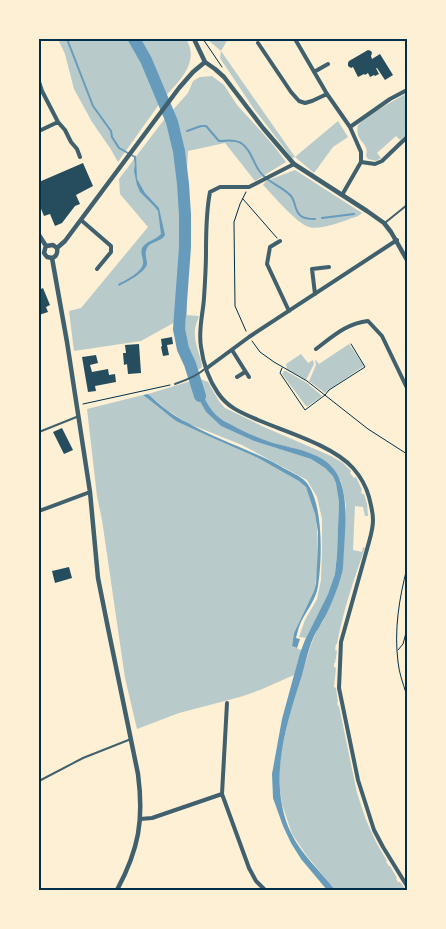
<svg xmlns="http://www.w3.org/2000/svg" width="446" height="929" font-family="Poppins,sans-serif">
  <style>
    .green { fill: #b9caca }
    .water { fill: #669bbc }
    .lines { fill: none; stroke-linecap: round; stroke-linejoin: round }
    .stream { stroke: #669bbc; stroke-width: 2 }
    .river { stroke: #669bbc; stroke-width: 12 }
    .building { fill: #264d5e }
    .path { stroke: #003049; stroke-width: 1 }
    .service { stroke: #3f606c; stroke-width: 2 }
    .minor { stroke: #3f606c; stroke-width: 4 }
    .tertiary { stroke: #3f606c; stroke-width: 4.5 }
    .neatline { fill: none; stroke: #003049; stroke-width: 2 }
  </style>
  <rect width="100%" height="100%" fill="#fdf0d5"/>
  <path class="green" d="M 58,39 L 129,39 C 143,59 151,81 160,103 L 118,162 L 110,148 L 92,122 L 74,89 L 65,54 Z
    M 138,39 L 186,39 C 201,63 177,83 162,100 L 163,88 L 151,62 Z
    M 207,39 L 228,39 L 221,51 L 295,157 L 338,121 L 348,137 L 333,147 L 314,173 L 295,157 L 292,158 L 254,109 L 220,58 L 221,51 Z
    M 212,76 L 224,85 L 237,105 L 259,129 L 274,146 L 286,162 L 255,181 L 225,143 L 188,151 L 186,187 L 187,315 L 199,316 C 197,322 194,328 195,335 C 195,346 201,356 202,367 L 194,373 C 193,363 190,359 187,349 C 183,340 185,326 186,316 L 141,341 L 74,351 L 69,311 L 81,308 L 148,227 L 120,194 L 119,179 L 163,121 L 188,93 L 193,81 L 200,77 Z
    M 407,93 L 407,134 L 400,140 L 396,136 L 377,153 L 381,158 L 376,161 L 368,159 L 366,156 C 370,141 354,143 358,125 L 369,115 Z
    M 295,170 L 362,213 L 358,216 C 347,220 319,231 309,227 C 296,223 273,195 263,185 L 266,181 Z
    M 349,344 L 364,366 L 328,390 L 325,393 L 309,381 L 316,365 L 315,359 L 319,364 Z
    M 301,354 L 308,363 L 313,360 L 314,364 L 306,380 L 287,369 L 286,364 Z
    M 284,371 L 286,371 L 307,383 L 322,396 L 308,406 L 306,406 L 282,374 Z
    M 198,378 L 208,382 L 219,401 L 225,408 L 264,427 L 331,456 L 343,463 L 351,471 L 350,473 L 354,478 L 356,477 L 362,490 L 361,491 L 362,494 L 364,494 L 367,504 L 368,516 L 365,516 L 363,507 L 355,506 L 353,550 L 362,552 L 363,547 L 365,548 C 354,579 343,611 337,644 L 336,644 L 335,650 L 337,651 L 335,663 L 334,663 L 334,667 L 336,668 L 334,687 L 336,688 L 338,702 L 337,702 L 338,706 L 339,706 L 357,793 L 366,820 L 376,842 L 387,861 L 386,862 L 389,866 L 390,866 L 397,878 L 396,879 L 398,882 L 400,882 L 406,890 L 335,890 L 307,856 L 292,834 L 282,804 L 280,790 L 280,766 L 281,752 L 291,708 L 311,645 L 316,632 L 323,621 L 342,575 L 346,505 L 341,481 L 332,467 L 316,456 L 296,449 L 269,442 L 243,431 L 221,419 L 215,415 L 204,399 L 195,379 Z
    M 191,381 L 193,389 L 206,412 L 221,426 L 254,441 L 311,459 L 325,468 L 336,478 L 339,502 L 337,555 L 335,574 L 328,594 L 306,638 L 299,637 L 305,620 L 317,599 L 321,580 L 322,550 L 322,519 L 317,497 L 307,480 L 242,445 L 187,423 L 167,410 L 148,394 Z
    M 143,395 L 163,411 L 197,430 L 215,439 L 258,458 L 303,483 C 321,504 320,565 314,591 L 294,633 L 292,646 L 301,650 L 294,675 L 260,690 L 240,697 L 179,713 L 137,729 L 125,678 L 102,520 L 97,496 L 87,409 Z"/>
  <path class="water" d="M 136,155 L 137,179 L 145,193 L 159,208 L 165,235 C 162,242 150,241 147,248 C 144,254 147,259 147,264 C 145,273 126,282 119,286 L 118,284 C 126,280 141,273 143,264 C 144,259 140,254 142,248 C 146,241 156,240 161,234 L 158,211 L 154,206 L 140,192 L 137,185 L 134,171 L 135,164 L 134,159 Z
    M 195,379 C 202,391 206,405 216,415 C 220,419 226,422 232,425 C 244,432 257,437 270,442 C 296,450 332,452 341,483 C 348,505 345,528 344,551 C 343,559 344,569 341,577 C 337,590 329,611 322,622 C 320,626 318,629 316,632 C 309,645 306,661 302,675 C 286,725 267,782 291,833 C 301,854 321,872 335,890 L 327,890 L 301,859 L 291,843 L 283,826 L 273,798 L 272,774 L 282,719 L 300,653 L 305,640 L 328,594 L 335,574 L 337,555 L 339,502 L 336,483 L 333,476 L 325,468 L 311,459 L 254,441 L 221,426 L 206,412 L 193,389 L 191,381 Z
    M 148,394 C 160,405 173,416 188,423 C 218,440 251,450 280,466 C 288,471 301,476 306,482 C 324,503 322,560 318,586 C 316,601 304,613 299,627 C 298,630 297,634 296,638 L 300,639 L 297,648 L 292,646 L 294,633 L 314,591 L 316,583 L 318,547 L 318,532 L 315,514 L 306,487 L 299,481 L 258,458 L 215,439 L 176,421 L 143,395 Z"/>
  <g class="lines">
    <path class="stream" d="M 67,39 L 93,106 L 111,131 L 112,137 L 119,148 L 135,157 L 135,159
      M 187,131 L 201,126 L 206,126 L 219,141 C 227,141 233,139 241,143 C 251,149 253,163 260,172 C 268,183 282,186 291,196 C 296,202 294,211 301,216 C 305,219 310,219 315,219
      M 322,218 L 354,214"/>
    <path class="river" d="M 134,39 L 146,60 L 172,122 L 179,151 L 183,184 L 185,215 L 185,247 L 179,329 L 183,349 L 190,364 L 200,396"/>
  </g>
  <path class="building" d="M 368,50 L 371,51 L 372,53 L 371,56 L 372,59 L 380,54 L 393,75 L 385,80 L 377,68 L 376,68 L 379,74 L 375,76 L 374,75 L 370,77 L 368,73 L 365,75 L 364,74 L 358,77 L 353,67 L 351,68 L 348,66 L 348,63 L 349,61 Z
    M 83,163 L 93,186 L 76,195 L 80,204 L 75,206 L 62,223 L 55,226 L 50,214 L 44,216 L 39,204 L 39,182 Z
    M 43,288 L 50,305 L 46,307 L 48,312 L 39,315 L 39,290 Z
    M 172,337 L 173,344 L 167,345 L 169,355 L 163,356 L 161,347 L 162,346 L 161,339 Z
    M 139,344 L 141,373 L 128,374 L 127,364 L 124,365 L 123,353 L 126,353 L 125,345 Z
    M 96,355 L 98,363 L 90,365 L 92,372 L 108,369 L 109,375 L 115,374 L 116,382 L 95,386 L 96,391 L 88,392 L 82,357 Z
    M 62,428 L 73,450 L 64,454 L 53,432 Z
    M 69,567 L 72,578 L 55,583 L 52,571 Z"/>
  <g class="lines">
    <path class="path" d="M 203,39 L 222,67
      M 243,199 L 277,238
      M 246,331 L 235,306 L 234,222 L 240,204 L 246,192
      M 252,341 L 260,352 L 274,362 L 307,381 L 368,429 L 407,454
      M 282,368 L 280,373 L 305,410 L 325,395 L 329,390 L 365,367 L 351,344
      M 83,404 L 170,385
      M 407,568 C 399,599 394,630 398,662 C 399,673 403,683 406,693 C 407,696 406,700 407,704
      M 398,650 L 403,644 L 407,629"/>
    <path class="service" d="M 386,222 L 407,205
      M 175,384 C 187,380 197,376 206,368
      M 39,432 L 79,416
      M 39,781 L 83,758 L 131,739"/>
    <path class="minor" d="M 295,39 L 327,94 L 350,127
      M 258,43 L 291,92 L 299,101 L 305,103 L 312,101 L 327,94
      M 314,72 L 328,64
      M 39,82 L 42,91 L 58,122 L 65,130 L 71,142 L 77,149 L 80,157
      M 39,131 L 58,122
      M 361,162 L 375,164 L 382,161 L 407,137
      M 294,164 L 249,187 L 220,187 L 210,192 C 206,212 206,232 206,252 C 206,268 205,283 204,298 C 203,314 198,330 201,347 C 203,362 209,380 218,393 C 228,408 242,413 258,420 C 286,432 332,445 353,468 C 360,476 366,486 369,497 C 371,505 373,512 373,520 C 373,527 371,535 369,542 L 341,642 L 339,688 L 358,780 L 374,830 L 383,847 L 407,886
      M 342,195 L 361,162 L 361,152 L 350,127 L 390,99 L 407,90
      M 81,220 L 111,246 L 111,252 L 97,269
      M 280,241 L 270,247 L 267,264 L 289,311
      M 315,294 L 312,269 L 329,267
      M 316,349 C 332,337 347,323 368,321 L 382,336 L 407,388
      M 232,350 L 249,377
      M 207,368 L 249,337 L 397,240
      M 237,377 L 245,372
      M 39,511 L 90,492
      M 227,703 L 222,794 L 249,868 L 256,881 L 265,890
      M 140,819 L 152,818 L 222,794"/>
    <path class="tertiary" d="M 194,39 L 205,62 L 215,69 L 224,77 L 263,128 L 294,164 L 367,211 L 384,223 L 391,232 L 407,260
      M 39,235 L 46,246
      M 46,246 L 53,245 L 57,248 C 58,253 56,257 52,258
      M 46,246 L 45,249 L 44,253 L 47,257 L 52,258
      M 57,248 L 65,241 L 179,88 L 193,72 L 205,62
      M 52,258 L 67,342 L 90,492 L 98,578 L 108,628 L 138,774 C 144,820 139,849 117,890"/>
  </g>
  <rect width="446" height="929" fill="none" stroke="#fdf0d5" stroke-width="80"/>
  <rect x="40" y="40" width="366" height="849" class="neatline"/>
</svg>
